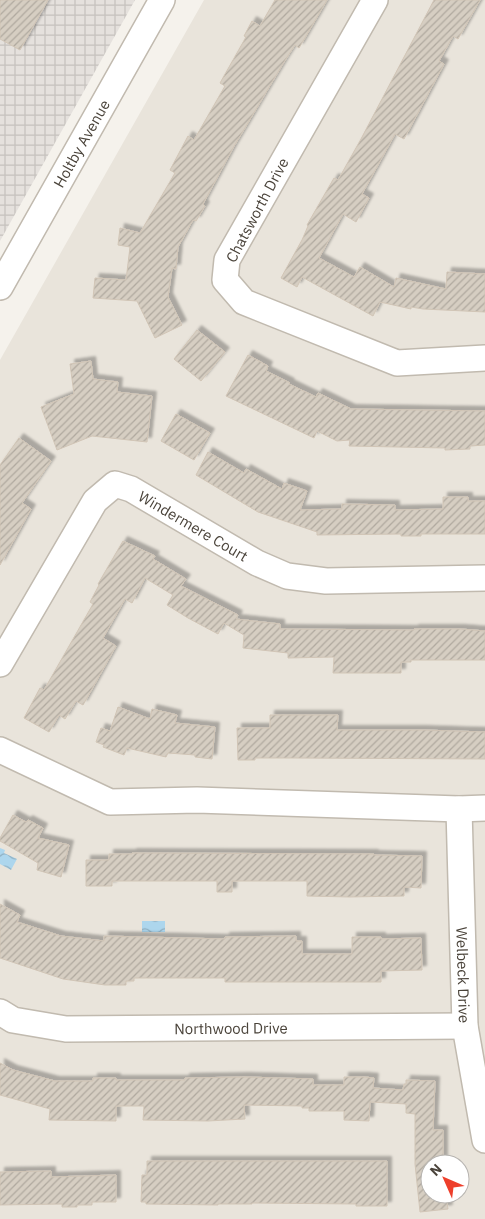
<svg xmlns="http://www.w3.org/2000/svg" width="485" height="1219" font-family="'IBM Plex Sans',sans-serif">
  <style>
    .residential { fill: #e9e4db; fill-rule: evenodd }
    .industrial { fill: url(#industrial-grid) }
    .water { fill: url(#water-waves) }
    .building { fill: url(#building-hatch); stroke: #d1c5b6; filter: url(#shadow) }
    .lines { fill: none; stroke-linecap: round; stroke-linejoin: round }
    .minor-casing { stroke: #c1baaf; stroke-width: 28 }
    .minor { stroke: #fff; stroke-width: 25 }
    .labels { text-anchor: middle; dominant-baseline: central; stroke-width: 4; stroke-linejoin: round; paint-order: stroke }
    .street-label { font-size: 15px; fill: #4a433a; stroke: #fff }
  </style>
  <defs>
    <pattern id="industrial-grid" width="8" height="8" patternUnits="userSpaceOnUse" patternTransform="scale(1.25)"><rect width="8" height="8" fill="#e5e1dd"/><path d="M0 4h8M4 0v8" fill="none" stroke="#c6c2be"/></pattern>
    <pattern id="water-waves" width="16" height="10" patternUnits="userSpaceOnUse" patternTransform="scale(1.25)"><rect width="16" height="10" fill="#add6ed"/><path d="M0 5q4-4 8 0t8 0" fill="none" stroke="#8fafc1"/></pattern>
    <pattern id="building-hatch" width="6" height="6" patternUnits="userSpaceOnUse" patternTransform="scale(1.25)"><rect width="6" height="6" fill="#d6cec2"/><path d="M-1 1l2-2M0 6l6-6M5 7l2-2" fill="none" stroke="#b0a99f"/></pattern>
    <filter id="shadow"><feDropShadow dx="4.5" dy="-4.5" stdDeviation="1" flood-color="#0004"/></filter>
  </defs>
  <rect width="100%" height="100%" fill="#f5f2ec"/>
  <path class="residential" d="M 204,0 L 485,0 L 485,1219 L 0,1219 L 0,360 ZM 430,1164 L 460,1164 L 460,1194 L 430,1194 Z"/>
  <path class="industrial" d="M 0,0 L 135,0 L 0,241 Z"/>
  <path class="water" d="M 0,848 L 5,850 L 4,853 L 17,859 L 11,870 L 0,864 Z
    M 142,921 L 165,921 L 165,932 L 142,932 Z"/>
  <path class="building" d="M 0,0 L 48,0 L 20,50 L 0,39 Z
    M 275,0 L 327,0 L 299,48 L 295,45 L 284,62 L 233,148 L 203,204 L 205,206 L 196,221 L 193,220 L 178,247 L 176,269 L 172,268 L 168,297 L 182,325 L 155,338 L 137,301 L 93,298 L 95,278 L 126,280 L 130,247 L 118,245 L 120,228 L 140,233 L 175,173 L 170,170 L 188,136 L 194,140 L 225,86 L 220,83 L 246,37 L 244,36 L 252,21 L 260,26 Z
    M 434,0 L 480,0 L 458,39 L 453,36 L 439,61 L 444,64 L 404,139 L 395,134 L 362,194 L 369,198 L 356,222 L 343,214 L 319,258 L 354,277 L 360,267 L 394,287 L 396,278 L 446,289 L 447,272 L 485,274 L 485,312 L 423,309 L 411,307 L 411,309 L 380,302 L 373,316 L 302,277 L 297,287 L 281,278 L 302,240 L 308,226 L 307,225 L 334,178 L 338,180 L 361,139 Z
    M 197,330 L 225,352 L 201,381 L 174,359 Z
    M 248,355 L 268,366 L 266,371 L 290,383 L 289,384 L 316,397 L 318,393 L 351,409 L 485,411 L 485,445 L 470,446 L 470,449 L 445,450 L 445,448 L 349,446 L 350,440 L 337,441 L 317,431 L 314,438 L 226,396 Z
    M 91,361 L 93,379 L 118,382 L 117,392 L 152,396 L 147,442 L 92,436 L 57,450 L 41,407 L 74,394 L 70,364 Z
    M 176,414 L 210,433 L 194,460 L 161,441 Z
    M 19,438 L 51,461 L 22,503 L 31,509 L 0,565 L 0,465 Z
    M 208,452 L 244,473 L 246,469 L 282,489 L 284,483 L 307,491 L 300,510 L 342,509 L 342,504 L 395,505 L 395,510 L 443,509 L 443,497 L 468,497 L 468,501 L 485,501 L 485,534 L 421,534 L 421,536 L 401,536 L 401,534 L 317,535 L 317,532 L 258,512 L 196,475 Z
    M 123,541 L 155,556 L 153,559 L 186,579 L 181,586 L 238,615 L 236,619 L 280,624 L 280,629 L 414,630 L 414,629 L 461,629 L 485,631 L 485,660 L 411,660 L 411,662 L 401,662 L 401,673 L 333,673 L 334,657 L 288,658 L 288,653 L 243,648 L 244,635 L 224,623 L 218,634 L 188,618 L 167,605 L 173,595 L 145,578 L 132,603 L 125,599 L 103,638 L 116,646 L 83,705 L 76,701 L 65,719 L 59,715 L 49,732 L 24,718 L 40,688 L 44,690 L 93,604 L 90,602 L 99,585 L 98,584 Z
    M 118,707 L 150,719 L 152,709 L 177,715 L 175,723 L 215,727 L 212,759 L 195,757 L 195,755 L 168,753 L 166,757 L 127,748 L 124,755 L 103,747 L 104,745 L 96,742 L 101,728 L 110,731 Z
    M 270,715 L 338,715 L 337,730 L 423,730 L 485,732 L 485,759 L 295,758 L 255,758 L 255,760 L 238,760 L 237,728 L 270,728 Z
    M 13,815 L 26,822 L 28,820 L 43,828 L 38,838 L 69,845 L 61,877 L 37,870 L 38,863 L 0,841 L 0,838 Z
    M 132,853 L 374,854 L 374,855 L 422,856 L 421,888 L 404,887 L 404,896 L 349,897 L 307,896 L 307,881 L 232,881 L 232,892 L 217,892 L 217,881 L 112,881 L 112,886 L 86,886 L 86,860 L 109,860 L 109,854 L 132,854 Z
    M 0,904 L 20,915 L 17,922 L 61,936 L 104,941 L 104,936 L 225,939 L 225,937 L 296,936 L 296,941 L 302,941 L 302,954 L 352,954 L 352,937 L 381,937 L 381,939 L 421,938 L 422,970 L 381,971 L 381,982 L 225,982 L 225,978 L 134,978 L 134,981 L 126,981 L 126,985 L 105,985 L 63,979 L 0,958 Z
    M 0,1063 L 13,1070 L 55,1081 L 93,1081 L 93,1078 L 116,1078 L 116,1080 L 185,1080 L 185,1078 L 245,1077 L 313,1079 L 313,1085 L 344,1085 L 344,1077 L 365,1077 L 374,1078 L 373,1088 L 403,1090 L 404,1084 L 406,1084 L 406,1080 L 435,1081 L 433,1130 L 443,1130 L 443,1164 L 430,1164 L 430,1194 L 446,1194 L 448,1209 L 420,1212 L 415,1164 L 415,1114 L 406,1113 L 406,1104 L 370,1102 L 369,1121 L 344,1120 L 344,1111 L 309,1111 L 309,1108 L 302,1108 L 302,1106 L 244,1105 L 245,1119 L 208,1121 L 143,1120 L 144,1106 L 116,1106 L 116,1121 L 49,1120 L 50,1109 L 0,1095 Z
    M 147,1161 L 387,1161 L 387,1206 L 356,1206 L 356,1204 L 252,1203 L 252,1204 L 218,1204 L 218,1205 L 146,1204 L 146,1202 L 141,1202 L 142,1175 L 147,1175 Z
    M 51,1171 L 51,1177 L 116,1175 L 116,1202 L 92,1202 L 92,1205 L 77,1205 L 77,1207 L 62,1207 L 62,1204 L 0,1205 L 0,1172 Z"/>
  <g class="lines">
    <defs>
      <g id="minor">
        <path d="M 375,0 L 227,260 L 225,280 L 244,302 L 397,363 L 485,358"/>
        <path id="s1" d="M 0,287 L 162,0"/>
        <path id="s2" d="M 0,664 L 95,501 L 115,484 L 131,489 L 257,563 L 287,576 L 326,581 L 485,578"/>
        <path d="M 0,750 L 110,802 L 197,800 L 459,809 L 485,808"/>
        <path id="s3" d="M 459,809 L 465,1026 L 485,1140"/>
        <path id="s4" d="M 0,1012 L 13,1020 L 66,1029 L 465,1026"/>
      </g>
    </defs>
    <use href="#minor" class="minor-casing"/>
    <use href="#minor" class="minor"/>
  </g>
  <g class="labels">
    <g class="street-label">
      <text stroke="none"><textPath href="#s1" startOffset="165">Holtby Avenue</textPath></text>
      <text transform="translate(257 210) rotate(-62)">Chatsworth Drive</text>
      <text stroke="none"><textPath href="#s2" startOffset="304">Windermere Court</textPath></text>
      <text stroke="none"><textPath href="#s3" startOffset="166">Welbeck Drive</textPath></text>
      <text stroke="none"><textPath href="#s4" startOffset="234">Northwood Drive</textPath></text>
    </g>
  </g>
  <g transform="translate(445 1179) rotate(315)"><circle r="24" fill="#ffffff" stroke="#b7b4b0"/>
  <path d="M0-4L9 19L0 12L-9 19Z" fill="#ee3f2b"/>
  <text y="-8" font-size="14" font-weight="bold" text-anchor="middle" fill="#4a433a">N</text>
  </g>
</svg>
